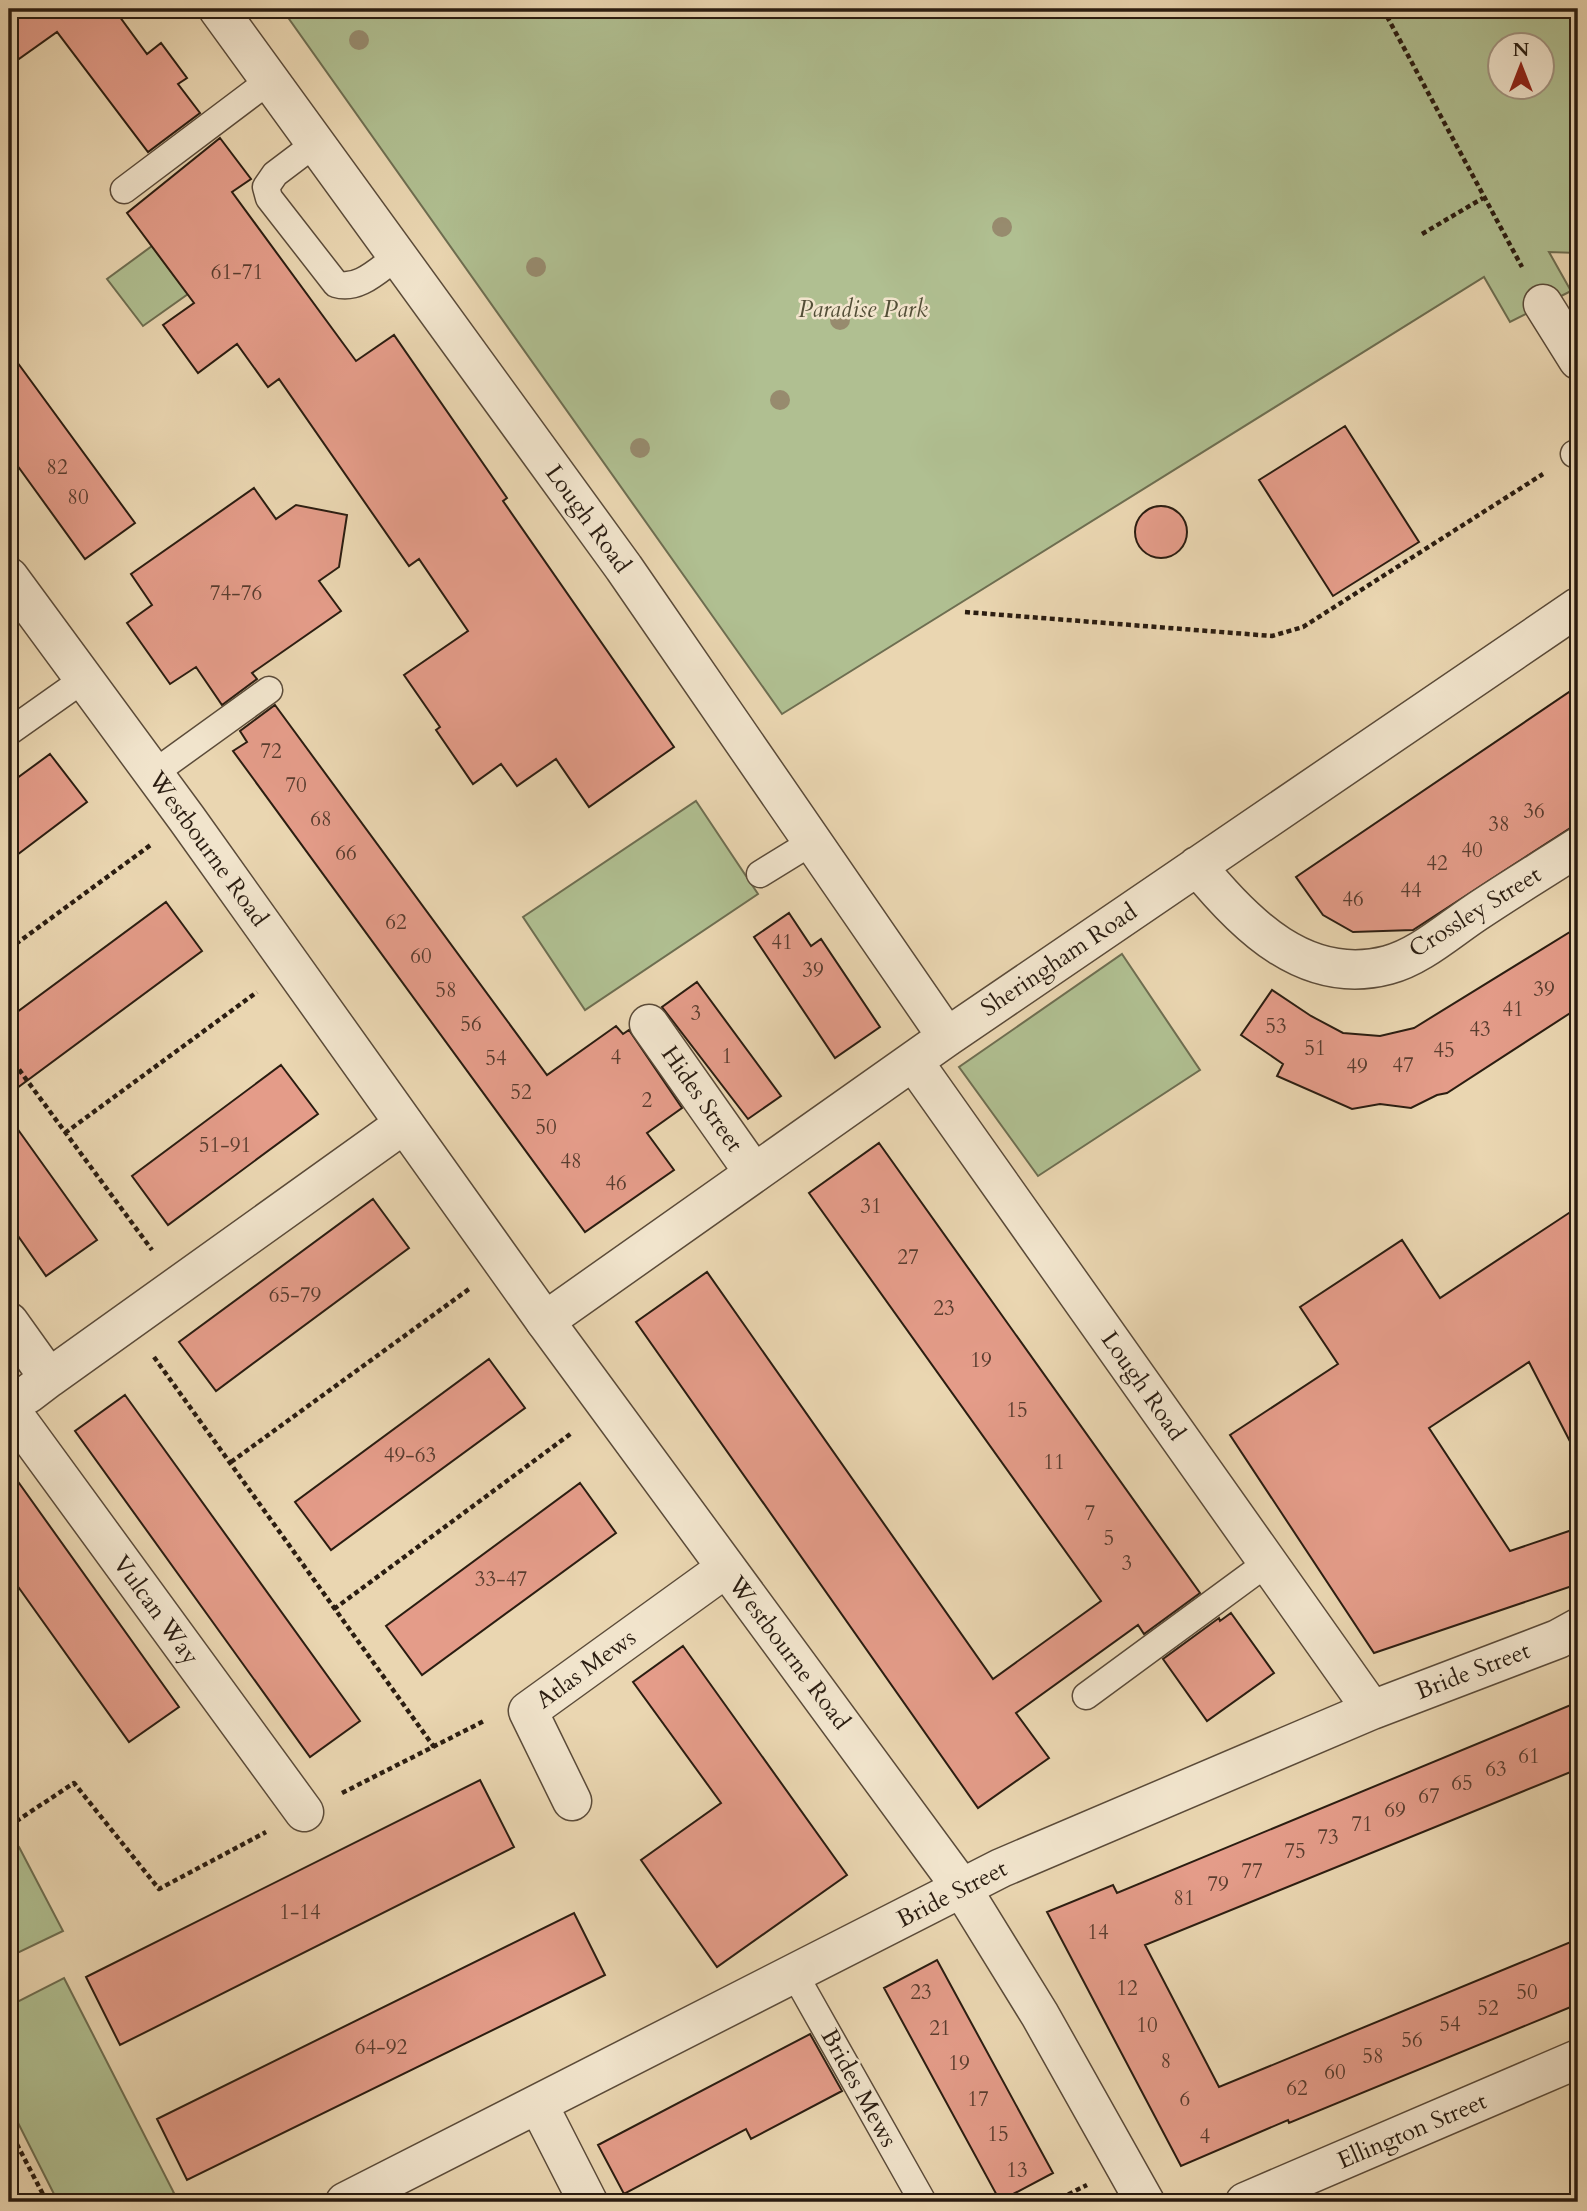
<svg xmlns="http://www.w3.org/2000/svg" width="1587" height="2211" font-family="Cardo,serif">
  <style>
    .green { fill: #b0bf91; stroke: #6e6e51; stroke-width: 2; fill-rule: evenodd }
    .building { fill: #e49c89; stroke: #2b1d11; stroke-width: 2 }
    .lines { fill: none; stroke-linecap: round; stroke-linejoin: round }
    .service-casing { stroke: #5b4b39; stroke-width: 29 }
    .pedestrian-casing { stroke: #5b4b39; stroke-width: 41 }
    .minor-casing { stroke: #5b4b39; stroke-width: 41 }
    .tertiary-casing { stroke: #5b4b39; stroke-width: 41 }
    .path { stroke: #2b1d11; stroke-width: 4.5; stroke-dasharray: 5 3.5; stroke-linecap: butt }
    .service { stroke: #f1e4cc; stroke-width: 26 }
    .pedestrian { stroke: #f1e4cc; stroke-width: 38 }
    .minor { stroke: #f1e4cc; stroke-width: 38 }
    .tertiary { stroke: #f1e4cc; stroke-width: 38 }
    .tree { fill: #978b6e }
    .labels { text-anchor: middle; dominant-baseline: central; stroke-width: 5; stroke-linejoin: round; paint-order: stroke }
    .number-label { font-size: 21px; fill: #593d2f }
    .park-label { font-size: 24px; font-style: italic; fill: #534e37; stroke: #f1e4cc }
    .street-label { font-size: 24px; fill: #2b1d11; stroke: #f1e4cc }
  </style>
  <rect width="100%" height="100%" fill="#ead6b1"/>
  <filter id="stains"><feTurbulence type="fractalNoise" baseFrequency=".00286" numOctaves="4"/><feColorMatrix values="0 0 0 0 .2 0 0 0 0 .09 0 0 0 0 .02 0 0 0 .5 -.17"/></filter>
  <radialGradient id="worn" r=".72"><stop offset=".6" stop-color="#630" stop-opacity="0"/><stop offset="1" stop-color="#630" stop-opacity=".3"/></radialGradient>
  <path class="green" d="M 282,9 L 1578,9 L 1578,253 L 1549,252 L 1571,291 L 1510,322 L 1484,277 L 782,714 ZM 1500,46 L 1542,46 L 1542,88 L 1500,88 Z
    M 152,246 L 188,294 L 143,326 L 107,279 Z
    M 696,801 L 758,894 L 585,1010 L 523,917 Z
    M 1122,954 L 1200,1070 L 1038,1176 L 959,1067 Z
    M 19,1847 L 63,1931 L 9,1957 L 9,1852 Z
    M 64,1978 L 174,2193 L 157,2202 L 58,2202 L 9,2105 L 9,2006 Z"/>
  <path class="building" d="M 9,9 L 114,9 L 147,54 L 161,43 L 187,78 L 178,84 L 200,113 L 148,152 L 57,32 L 9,66 Z
    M 220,138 L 251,179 L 232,192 L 356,361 L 394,335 L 507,498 L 503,501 L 674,747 L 589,807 L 556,759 L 517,786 L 501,764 L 473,784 L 436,730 L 440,727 L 404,675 L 468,631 L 419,559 L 409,566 L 279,379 L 268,387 L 237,344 L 198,373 L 163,325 L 194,303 L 127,213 Z
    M 9,351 L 135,523 L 85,559 L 9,454 Z
    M 1345,426 L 1419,542 L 1333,596 L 1259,480 Z
    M 254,488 L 276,519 L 296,505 L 347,515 L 339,567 L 319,581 L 341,611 L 252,673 L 257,679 L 222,705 L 196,667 L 170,684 L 127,623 L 152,605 L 131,574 Z
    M1135 532a26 26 0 1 1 52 0a26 26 0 1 1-52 0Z
    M 1578,686 L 1578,823 L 1413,930 L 1353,932 L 1323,915 L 1296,877 Z
    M 275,705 L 547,1075 L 616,1026 L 623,1034 L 629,1030 L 682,1108 L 647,1133 L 674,1170 L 585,1232 L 233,751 L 247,742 L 240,731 Z
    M 50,754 L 87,802 L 9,861 L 9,784 Z
    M 166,902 L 202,951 L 9,1094 L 9,1018 Z
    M 789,913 L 811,946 L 821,939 L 880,1027 L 835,1058 L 754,937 Z
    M 1578,927 L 1578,1008 L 1447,1093 L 1437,1095 L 1411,1108 L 1380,1104 L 1352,1109 L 1277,1076 L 1283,1064 L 1241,1035 L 1272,990 L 1311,1016 L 1343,1033 L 1380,1036 L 1414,1028 Z
    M 697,982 L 781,1096 L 748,1119 L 662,1007 Z
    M 281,1065 L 318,1114 L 168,1225 L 132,1176 Z
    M 9,1117 L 97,1240 L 46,1276 L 9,1223 Z
    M 879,1143 L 1200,1593 L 1144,1634 L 1138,1625 L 1016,1713 L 1049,1758 L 978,1808 L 636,1322 L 707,1272 L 993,1679 L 1101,1601 L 809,1193 Z
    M 373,1199 L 409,1248 L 216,1391 L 179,1342 Z
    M 1578,1207 L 1578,1457 L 1529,1362 L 1429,1428 L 1510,1551 L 1578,1528 L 1578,1584 L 1374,1653 L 1230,1435 L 1338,1364 L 1300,1307 L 1402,1240 L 1440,1298 Z
    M 489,1359 L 525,1408 L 331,1550 L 295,1502 Z
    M 125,1395 L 360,1721 L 310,1757 L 75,1431 Z
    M 9,1469 L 179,1707 L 129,1742 L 9,1574 Z
    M 580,1483 L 616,1533 L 422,1675 L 386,1626 Z
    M 1231,1613 L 1274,1673 L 1207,1721 L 1163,1659 L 1219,1618 L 1220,1621 Z
    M 683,1646 L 847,1875 L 717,1967 L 641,1860 L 721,1803 L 633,1682 Z
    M 1578,1702 L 1578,1769 L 1145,1945 L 1219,2087 L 1578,1939 L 1578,2004 L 1289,2123 L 1288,2120 L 1181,2166 L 1047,1912 L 1113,1885 L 1117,1893 Z
    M 480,1780 L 514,1847 L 120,2045 L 86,1977 Z
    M 574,1913 L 605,1975 L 187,2180 L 157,2119 Z
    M 937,1960 L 1053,2173 L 1000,2201 L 884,1988 Z
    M 810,2034 L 842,2091 L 751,2139 L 746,2129 L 624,2194 L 598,2145 Z"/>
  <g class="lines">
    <defs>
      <path id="service" d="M 316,143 L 275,174 L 266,187 L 269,198 L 336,284 C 359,291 379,269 398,256
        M 124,190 L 270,80
        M 1574,454 L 1578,452
        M 9,732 L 84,679
        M 154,773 L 269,690
        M 760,874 L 812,842
        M 1086,1696 L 1267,1563
        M 795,1975 L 923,2202"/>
      <path id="pedestrian" d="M 649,1024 L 754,1173"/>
      <path id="minor" d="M 218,9 L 624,568 L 947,1037
        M 1543,304 L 1578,360
        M 1197,866 C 1244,924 1306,987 1388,965 C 1419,957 1448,931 1475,913 C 1509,890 1544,869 1578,847
        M 913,1061 L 1372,1710
        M 545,1321 L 947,1037 L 1578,607
        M 9,1322 L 49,1378 L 28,1394
        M 49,1378 L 404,1124
        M 9,1408 L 304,1812
        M 572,1801 L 528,1711 L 726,1568
        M 539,2106 L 588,2202
        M 345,2202 L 1001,1868 L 1372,1710 L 1558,1639 L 1578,1628
        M 1245,2202 L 1578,2059"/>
      <path id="tertiary" d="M 9,577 L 187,819 L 545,1321 L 961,1887 L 1040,2015 L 1145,2202"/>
    </defs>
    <use href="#service" class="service-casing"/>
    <use href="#pedestrian" class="pedestrian-casing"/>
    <use href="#minor" class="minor-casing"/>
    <use href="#tertiary" class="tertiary-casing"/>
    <path class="path" d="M 1383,9 L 1522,267
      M 1422,234 L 1483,198
      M 965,612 L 1272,636 L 1303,627 L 1543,474
      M 9,949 L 152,844
      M 9,1056 L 152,1250
      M 65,1133 L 257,992
      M 154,1357 L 434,1747
      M 231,1462 L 469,1289
      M 334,1609 L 573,1432
      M 342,1793 L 484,1721
      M 9,1826 L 74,1783 L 159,1889 L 266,1832
      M 9,2129 L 47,2202
      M 1053,2202 L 1087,2185"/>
    <use href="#service" class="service"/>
    <use href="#pedestrian" class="pedestrian"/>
    <use href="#minor" class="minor"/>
    <use href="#tertiary" class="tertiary"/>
  </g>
  <g class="tree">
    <circle cx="359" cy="40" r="10"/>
    <circle cx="1002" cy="227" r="10"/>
    <circle cx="536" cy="267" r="10"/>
    <circle cx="840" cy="320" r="10"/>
    <circle cx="780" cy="400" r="10"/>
    <circle cx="640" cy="448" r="10"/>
  </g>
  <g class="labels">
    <g class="number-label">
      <text x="237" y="272">61-71</text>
      <text x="57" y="467">82</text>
      <text x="78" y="497">80</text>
      <text x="236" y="593">74-76</text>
      <text x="271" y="751">72</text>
      <text x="296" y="785">70</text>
      <text x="1534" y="811">36</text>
      <text x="321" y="819">68</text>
      <text x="1499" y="824">38</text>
      <text x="1472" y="850">40</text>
      <text x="346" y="853">66</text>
      <text x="1437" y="863">42</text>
      <text x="1411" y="890">44</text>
      <text x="1353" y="899">46</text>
      <text x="396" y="922">62</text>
      <text x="782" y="942">41</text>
      <text x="421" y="956">60</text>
      <text x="813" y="970">39</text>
      <text x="1544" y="989">39</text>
      <text x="446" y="990">58</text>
      <text x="1513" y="1009">41</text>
      <text x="696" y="1013">3</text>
      <text x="471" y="1024">56</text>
      <text x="1276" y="1026">53</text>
      <text x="1480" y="1029">43</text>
      <text x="1315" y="1048">51</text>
      <text x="1444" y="1050">45</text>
      <text x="727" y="1056">1</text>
      <text x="616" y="1057">4</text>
      <text x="496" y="1058">54</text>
      <text x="1403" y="1065">47</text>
      <text x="1357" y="1066">49</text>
      <text x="521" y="1092">52</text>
      <text x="647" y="1100">2</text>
      <text x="546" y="1127">50</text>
      <text x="225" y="1145">51-91</text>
      <text x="571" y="1161">48</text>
      <text x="616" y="1183">46</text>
      <text x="871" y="1206">31</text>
      <text x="908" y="1257">27</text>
      <text x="295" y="1295">65-79</text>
      <text x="944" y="1308">23</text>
      <text x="981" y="1360">19</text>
      <text x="1017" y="1410">15</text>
      <text x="410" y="1455">49-63</text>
      <text x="1054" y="1462">11</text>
      <text x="1090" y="1513">7</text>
      <text x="1109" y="1538">5</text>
      <text x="1127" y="1563">3</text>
      <text x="501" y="1579">33-47</text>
      <text x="1529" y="1756">61</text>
      <text x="1496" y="1769">63</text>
      <text x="1462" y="1783">65</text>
      <text x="1429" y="1796">67</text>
      <text x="1395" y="1810">69</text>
      <text x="1362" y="1824">71</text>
      <text x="1328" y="1837">73</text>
      <text x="1295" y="1851">75</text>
      <text x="1252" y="1871">77</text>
      <text x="1218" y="1884">79</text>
      <text x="1184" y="1898">81</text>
      <text x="300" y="1912">1-14</text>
      <text x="1098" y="1932">14</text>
      <text x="1127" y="1988">12</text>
      <text x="921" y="1992">23</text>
      <text x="1527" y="1992">50</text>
      <text x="1488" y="2008">52</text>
      <text x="1450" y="2024">54</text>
      <text x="1147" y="2025">10</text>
      <text x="940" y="2028">21</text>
      <text x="1412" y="2040">56</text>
      <text x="381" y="2047">64-92</text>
      <text x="1373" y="2056">58</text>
      <text x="1166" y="2061">8</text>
      <text x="959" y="2063">19</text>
      <text x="1335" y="2072">60</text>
      <text x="1297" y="2088">62</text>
      <text x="978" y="2099">17</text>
      <text x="1185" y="2099">6</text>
      <text x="998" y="2134">15</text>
      <text x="1205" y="2136">4</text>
      <text x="1017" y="2170">13</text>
    </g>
    <g class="park-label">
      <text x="863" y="309">Paradise Park</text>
    </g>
    <g class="street-label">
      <text transform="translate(588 519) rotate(54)">Lough Road</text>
      <text transform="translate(208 849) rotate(54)">Westbourne Road</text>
      <text transform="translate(1475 912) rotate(-32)">Crossley Street</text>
      <text transform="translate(1059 960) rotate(-34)">Sheringham Road</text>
      <text transform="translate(702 1099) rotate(55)">Hides Street</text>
      <text transform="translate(1143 1386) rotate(55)">Lough Road</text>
      <text transform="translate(156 1610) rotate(54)">Vulcan Way</text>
      <text transform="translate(789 1653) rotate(53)">Westbourne Road</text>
      <text transform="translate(586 1669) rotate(-36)">Atlas Mews</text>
      <text transform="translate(1473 1671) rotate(-21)">Bride Street</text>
      <text transform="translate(952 1894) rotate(-27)">Bride Street</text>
      <text transform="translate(859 2088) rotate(61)">Brides Mews</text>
      <text transform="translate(1412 2131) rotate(-23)">Ellington Street</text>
    </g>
  </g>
  <rect width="1587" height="2211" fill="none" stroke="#ead6b1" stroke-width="35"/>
  <rect x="10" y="10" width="1566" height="2190" fill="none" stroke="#2b1d11" stroke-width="3.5"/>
  <rect x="18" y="18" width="1552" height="2176" fill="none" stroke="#2b1d11" stroke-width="2"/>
  <g transform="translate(1521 66)"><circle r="33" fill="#f1e4cc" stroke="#a29481" stroke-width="2"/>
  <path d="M0-5L12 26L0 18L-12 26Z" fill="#8f2418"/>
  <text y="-10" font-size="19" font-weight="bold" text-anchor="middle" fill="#2b1d11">N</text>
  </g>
  <rect width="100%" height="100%" filter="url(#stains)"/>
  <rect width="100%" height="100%" fill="url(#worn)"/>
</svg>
